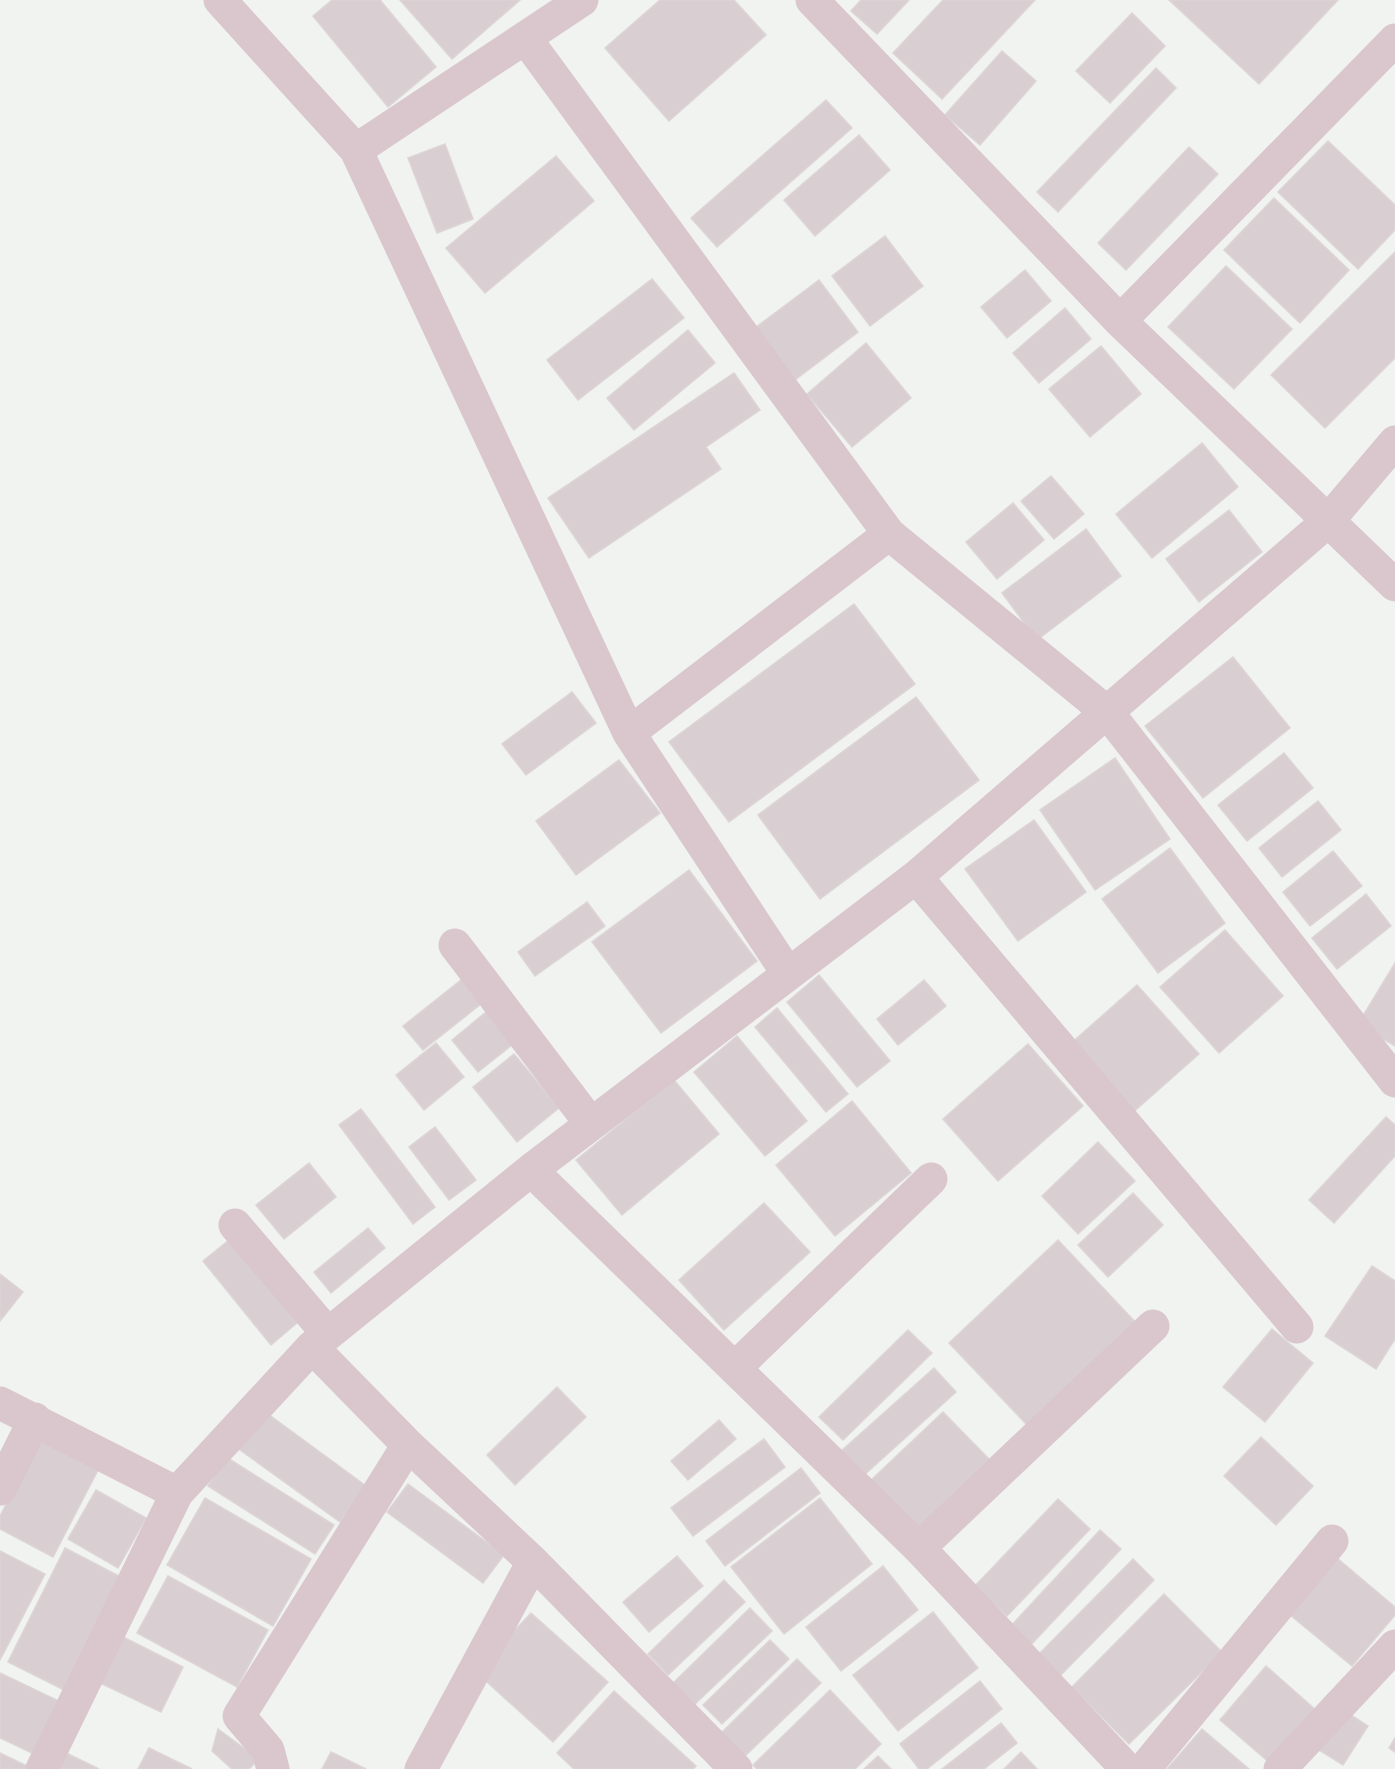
<svg xmlns="http://www.w3.org/2000/svg" width="1395" height="1769" font-family="'DejaVu Sans',sans-serif">
  <style>
    .building { fill: #d9cfd2; stroke: #ddd4d5; stroke-width: 1.5 }
    .lines { fill: none; stroke-linecap: round; stroke-linejoin: round }
    .minor { stroke: #d9c7cd; stroke-width: 33 }
  </style>
  <rect width="100%" height="100%" fill="#f1f3f1"/>
  <path class="building" d="M 332,0 L 380,0 L 436,67 L 388,107 L 313,16 Z
    M 400,0 L 520,0 L 452,59 Z
    M 660,0 L 734,0 L 766,35 L 669,121 L 605,48 Z
    M 861,0 L 909,0 L 877,34 L 851,11 Z
    M 943,0 L 1035,0 L 942,99 L 893,53 Z
    M 1169,0 L 1338,0 L 1259,84 Z
    M 1132,13 L 1165,46 L 1110,103 L 1076,71 Z
    M 1002,51 L 1036,81 L 980,145 L 945,115 Z
    M 1156,68 L 1176,88 L 1058,212 L 1037,192 Z
    M 826,100 L 852,128 L 717,247 L 691,218 Z
    M 859,135 L 890,170 L 815,236 L 784,200 Z
    M 1328,141 L 1395,205 L 1395,230 L 1358,269 L 1278,192 Z
    M 445,144 L 473,219 L 437,233 L 408,158 Z
    M 1189,147 L 1218,174 L 1126,270 L 1098,243 Z
    M 556,156 L 594,201 L 485,293 L 446,248 Z
    M 1274,198 L 1349,270 L 1300,323 L 1224,250 Z
    M 885,236 L 923,286 L 870,326 L 832,276 Z
    M 1395,252 L 1395,358 L 1325,428 L 1271,375 Z
    M 1226,266 L 1292,329 L 1234,389 L 1168,327 Z
    M 1025,270 L 1051,301 L 1007,338 L 981,307 Z
    M 652,279 L 684,318 L 578,400 L 547,360 Z
    M 819,280 L 858,332 L 791,383 L 751,331 Z
    M 1065,308 L 1091,339 L 1039,383 L 1013,353 Z
    M 688,330 L 715,363 L 634,430 L 607,398 Z
    M 866,343 L 911,398 L 852,447 L 807,394 Z
    M 1101,346 L 1141,394 L 1090,437 L 1049,389 Z
    M 734,373 L 760,410 L 706,447 L 721,469 L 589,558 L 548,498 Z
    M 1202,443 L 1238,487 L 1152,558 L 1116,514 Z
    M 1051,476 L 1084,514 L 1054,539 L 1021,501 Z
    M 1013,503 L 1044,540 L 997,579 L 966,542 Z
    M 1229,510 L 1262,552 L 1199,602 L 1166,559 Z
    M 1086,529 L 1121,576 L 1037,640 L 1002,593 Z
    M 854,604 L 915,684 L 729,822 L 669,742 Z
    M 1233,657 L 1290,728 L 1203,798 L 1145,726 Z
    M 572,692 L 596,723 L 526,775 L 502,744 Z
    M 916,697 L 979,780 L 820,899 L 758,815 Z
    M 1284,753 L 1313,788 L 1247,841 L 1218,805 Z
    M 1115,758 L 1170,839 L 1095,890 L 1040,810 Z
    M 619,760 L 660,813 L 576,875 L 536,821 Z
    M 1318,801 L 1341,830 L 1282,877 L 1259,848 Z
    M 1034,820 L 1086,892 L 1018,941 L 965,869 Z
    M 1170,848 L 1225,923 L 1158,973 L 1102,899 Z
    M 1333,851 L 1362,886 L 1310,926 L 1283,892 Z
    M 689,870 L 757,961 L 661,1033 L 592,942 Z
    M 1366,894 L 1391,926 L 1337,969 L 1312,938 Z
    M 587,902 L 605,926 L 535,976 L 518,952 Z
    M 1225,930 L 1283,996 L 1219,1053 L 1160,987 Z
    M 1395,963 L 1395,1046 L 1358,1024 Z
    M 819,975 L 890,1061 L 857,1087 L 787,1002 Z
    M 461,980 L 481,1004 L 423,1050 L 403,1026 Z
    M 924,980 L 946,1006 L 898,1045 L 877,1019 Z
    M 1137,985 L 1199,1054 L 1130,1115 L 1069,1045 Z
    M 777,1008 L 848,1094 L 826,1112 L 755,1027 Z
    M 486,1012 L 512,1045 L 478,1072 L 452,1040 Z
    M 737,1036 L 807,1121 L 765,1156 L 694,1072 Z
    M 436,1043 L 464,1077 L 424,1110 L 396,1075 Z
    M 1028,1044 L 1083,1106 L 998,1181 L 943,1119 Z
    M 514,1054 L 559,1108 L 517,1142 L 473,1087 Z
    M 674,1080 L 719,1134 L 622,1215 L 576,1160 Z
    M 852,1101 L 911,1173 L 835,1236 L 776,1165 Z
    M 361,1109 L 435,1207 L 413,1224 L 339,1125 Z
    M 1386,1117 L 1395,1125 L 1395,1156 L 1334,1223 L 1309,1200 Z
    M 435,1127 L 476,1180 L 449,1200 L 409,1147 Z
    M 1098,1142 L 1135,1181 L 1078,1234 L 1042,1196 Z
    M 309,1163 L 336,1197 L 284,1239 L 256,1205 Z
    M 1133,1193 L 1163,1225 L 1108,1277 L 1078,1245 Z
    M 764,1203 L 810,1252 L 724,1330 L 679,1280 Z
    M 368,1228 L 385,1248 L 331,1293 L 314,1272 Z
    M 229,1240 L 297,1323 L 271,1345 L 203,1261 Z
    M 1058,1240 L 1139,1326 L 1030,1428 L 949,1343 Z
    M 1372,1266 L 1395,1281 L 1395,1339 L 1376,1369 L 1325,1336 Z
    M 0,1274 L 23,1292 L 0,1321 Z
    M 1272,1329 L 1313,1363 L 1265,1422 L 1223,1387 Z
    M 908,1330 L 932,1353 L 843,1440 L 819,1417 Z
    M 934,1368 L 956,1392 L 862,1477 L 840,1452 Z
    M 557,1387 L 586,1417 L 515,1485 L 487,1455 Z
    M 264,1411 L 366,1486 L 340,1522 L 236,1447 Z
    M 943,1412 L 989,1459 L 915,1530 L 869,1482 Z
    M 719,1420 L 736,1439 L 688,1480 L 671,1461 Z
    M 1261,1437 L 1313,1486 L 1276,1525 L 1224,1476 Z
    M 764,1439 L 785,1467 L 693,1536 L 671,1508 Z
    M 40,1440 L 98,1470 L 53,1557 L 0,1529 L 0,1516 Z
    M 226,1457 L 334,1525 L 315,1554 L 208,1486 Z
    M 801,1468 L 820,1493 L 725,1566 L 706,1541 Z
    M 408,1484 L 504,1555 L 483,1583 L 387,1512 Z
    M 96,1490 L 146,1518 L 118,1568 L 68,1539 Z
    M 205,1498 L 311,1559 L 273,1626 L 167,1565 Z
    M 820,1498 L 872,1564 L 784,1634 L 731,1567 Z
    M 1058,1499 L 1090,1529 L 1007,1616 L 975,1586 Z
    M 1100,1530 L 1121,1549 L 1028,1648 L 1008,1629 Z
    M 65,1548 L 121,1577 L 64,1690 L 8,1662 Z
    M 0,1551 L 45,1574 L 0,1660 Z
    M 1331,1553 L 1395,1607 L 1395,1615 L 1352,1666 L 1284,1610 Z
    M 677,1556 L 703,1586 L 649,1632 L 623,1602 Z
    M 1133,1559 L 1154,1580 L 1060,1676 L 1038,1655 Z
    M 883,1566 L 918,1610 L 841,1671 L 806,1627 Z
    M 168,1576 L 268,1630 L 237,1687 L 137,1633 Z
    M 724,1580 L 745,1602 L 668,1675 L 648,1654 Z
    M 1164,1594 L 1222,1652 L 1129,1744 L 1072,1687 Z
    M 750,1608 L 772,1631 L 694,1705 L 673,1683 Z
    M 933,1612 L 978,1668 L 898,1731 L 853,1675 Z
    M 531,1613 L 608,1682 L 553,1742 L 476,1672 Z
    M 123,1637 L 183,1667 L 161,1712 L 100,1683 Z
    M 770,1640 L 789,1659 L 722,1724 L 703,1705 Z
    M 797,1659 L 821,1683 L 744,1757 L 721,1733 Z
    M 1266,1666 L 1317,1711 L 1271,1764 L 1220,1720 Z
    M 0,1673 L 61,1702 L 36,1755 L 0,1738 Z
    M 980,1681 L 1002,1709 L 927,1769 L 919,1769 L 900,1744 Z
    M 830,1690 L 881,1744 L 855,1769 L 757,1769 L 753,1765 Z
    M 614,1691 L 696,1766 L 693,1769 L 574,1769 L 557,1753 Z
    M 1343,1710 L 1368,1726 L 1343,1765 L 1319,1750 Z
    M 1001,1723 L 1017,1743 L 984,1769 L 942,1769 Z
    M 218,1729 L 259,1759 L 249,1769 L 232,1769 L 212,1751 Z
    M 1202,1729 L 1249,1769 L 1167,1769 Z
    M 1395,1738 L 1395,1752 L 1389,1748 Z
    M 149,1748 L 192,1769 L 138,1769 Z
    M 64,1752 L 99,1769 L 56,1769 Z
    M 331,1752 L 366,1769 L 322,1769 Z
    M 1021,1752 L 1037,1769 L 1004,1769 Z
    M 0,1753 L 27,1766 L 25,1769 L 0,1769 Z
    M 878,1756 L 891,1769 L 864,1769 Z"/>
  <g class="lines">
    <path class="minor" d="M 220,0 L 356,150 L 629,733 L 889,534
      M 812,0 L 1120,321 L 1395,585
      M 526,39 L 889,534 L 1108,713 L 1395,1081
      M 356,150 L 582,0
      M 1120,321 L 1395,40
      M 629,733 L 788,974
      M 916,877 L 1297,1327
      M 455,945 L 591,1124
      M 531,1170 L 919,1548 L 1127,1769
      M 235,1225 L 328,1334
      M 312,1347 L 408,1445 L 533,1562 L 736,1769
      M 736,1367 L 931,1179
      M 0,1403 L 177,1493
      M 0,1489 L 35,1419
      M 919,1548 L 1153,1326
      M 42,1769 L 177,1493 L 312,1347 L 531,1170 L 916,877 L 1327,522 L 1395,442
      M 273,1769 L 268,1750 L 239,1716 L 408,1445
      M 421,1769 L 533,1562
      M 1144,1769 L 1332,1541
      M 1280,1769 L 1395,1646"/>
  </g>
</svg>
